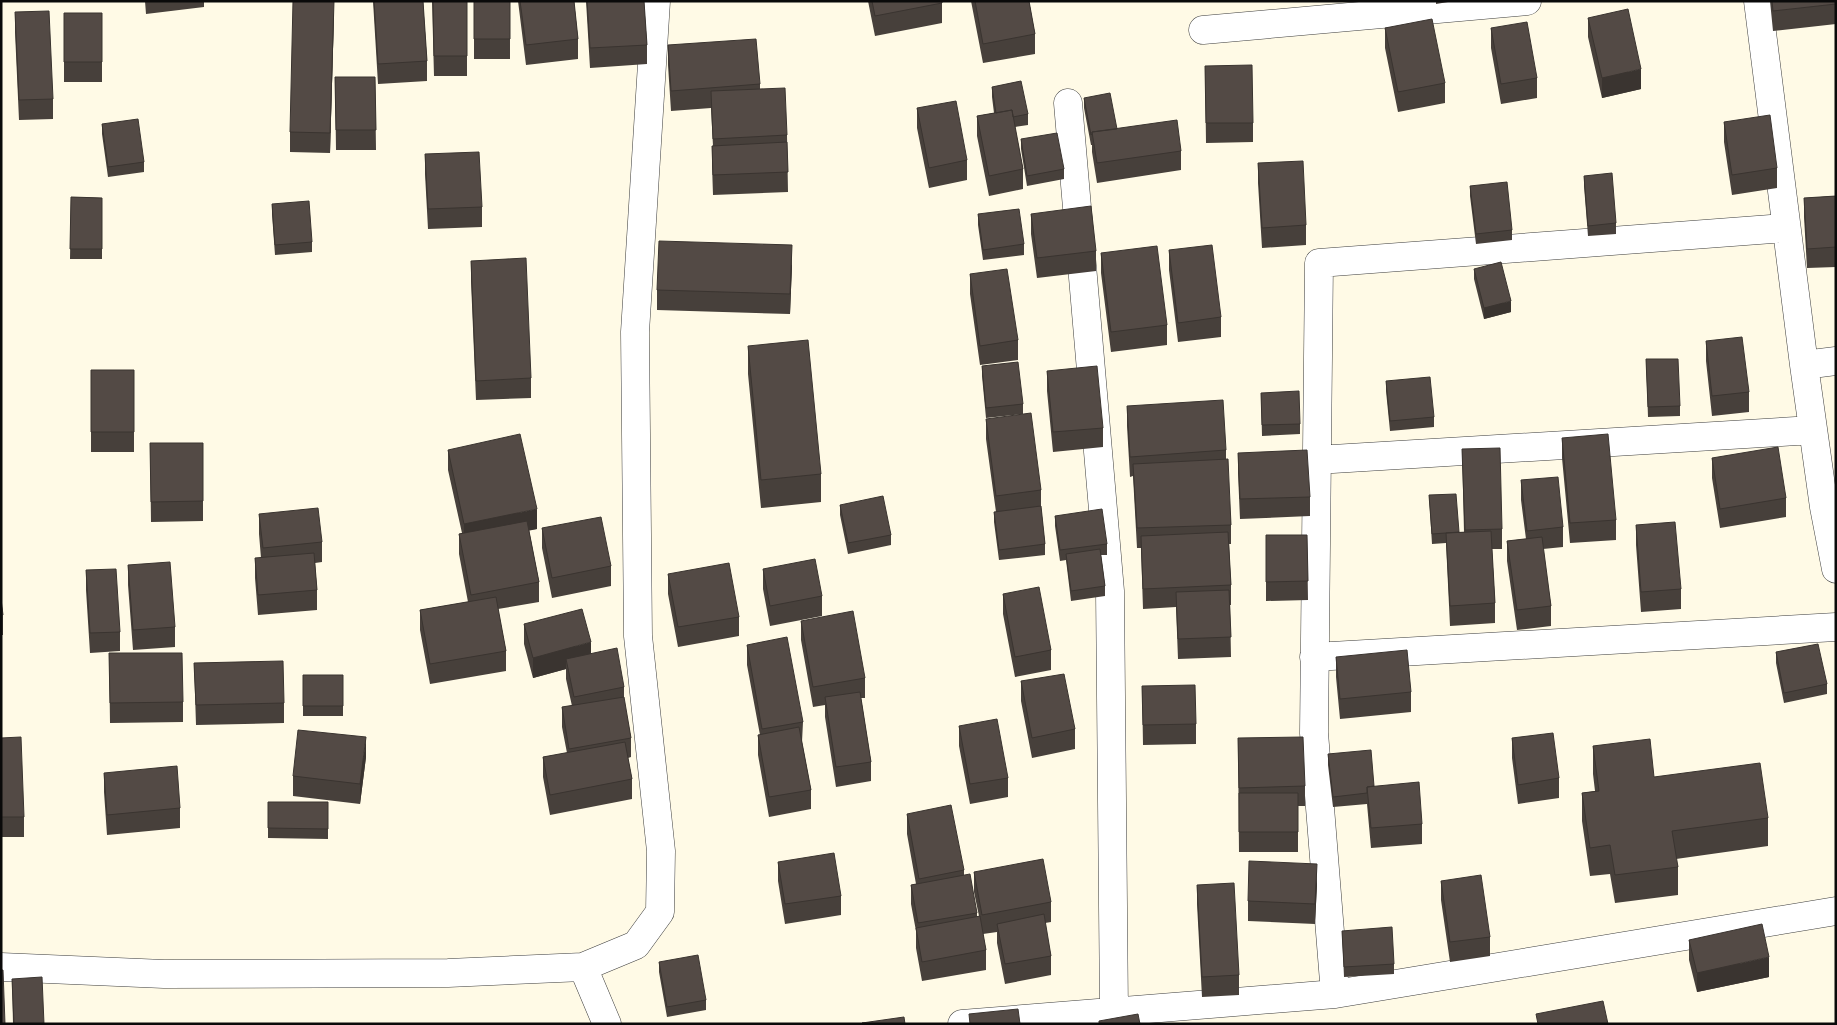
<svg xmlns="http://www.w3.org/2000/svg" width="1837" height="1025" font-family="'Noto Serif',serif">
  <style>
    .lines { fill: none; stroke-linecap: round; stroke-linejoin: round }
    .minor-casing { stroke: #3d3d3d; stroke-width: 29 }
    .minor { stroke: #fff; stroke-width: 28 }
    .wall { fill: #47403b }
    .shaded-wall { fill: #3a3430 }
    .building { fill: #534a45; stroke: #3a3430 }
  </style>
  <rect width="100%" height="100%" fill="#fffae6"/>
  <g class="lines">
    <defs>
      <path id="minor" d="M 1758,1 L 1804,365 L 1824,507 L 1836,569
        M 1203,30 L 1527,1
        M 1068,103 L 1110,591 L 1114,1011
        M 1785,228 L 1319,263 L 1314,733 L 1335,994 L 1836,911
        M 1804,365 L 1836,361
        M 1316,460 L 1813,430
        M 1314,657 L 1836,627
        M 1,967 L 164,974 L 448,973 L 583,967 L 636,945 L 660,912 L 661,851 L 638,636 L 635,332 L 656,1
        M 583,967 L 607,1024
        M 962,1024 L 1335,994"/>
    </defs>
    <use href="#minor" class="minor-casing"/>
    <use href="#minor" class="minor"/>
  </g>
  <path class="wall" d="M 145,1 L 204,1 L 204,7 L 146,14 Z
    M 373,1 L 423,1 L 427,61 L 427,81 L 378,84 Z
    M 432,1 L 467,1 L 467,76 L 434,76 Z
    M 474,1 L 510,1 L 510,59 L 474,59 Z
    M 518,1 L 574,1 L 578,39 L 578,59 L 526,65 Z
    M 586,1 L 644,1 L 647,45 L 647,64 L 590,68 Z
    M 868,1 L 942,1 L 942,23 L 875,36 Z
    M 971,1 L 1029,1 L 1035,34 L 1035,54 L 983,63 Z
    M 1436,1 L 1454,1 L 1436,4 Z
    M 1770,1 L 1836,1 L 1836,24 L 1773,31 Z
    M 15,12 L 53,99 L 53,119 L 19,120 L 15,32 Z
    M 64,13 L 102,13 L 102,82 L 64,82 Z
    M 334,14 L 330,153 L 290,152 L 290,132 Z
    M 1588,18 L 1641,89 L 1602,98 L 1588,37 Z
    M 1385,28 L 1445,83 L 1445,103 L 1398,112 L 1385,48 Z
    M 1491,28 L 1537,78 L 1537,98 L 1501,104 L 1491,48 Z
    M 668,45 L 760,84 L 760,89 L 787,135 L 788,192 L 713,195 L 712,165 L 712,146 L 713,146 L 711,108 L 671,111 L 668,65 Z
    M 1205,66 L 1253,123 L 1253,142 L 1206,143 Z
    M 335,77 L 375,77 L 376,150 L 336,150 Z
    M 992,87 L 1028,114 L 1028,125 L 1015,127 L 1023,169 L 1023,189 L 989,196 L 977,136 L 977,116 L 994,113 L 992,97 Z
    M 1084,98 L 1117,129 L 1181,151 L 1181,170 L 1097,183 L 1092,152 L 1092,145 L 1091,145 L 1084,108 Z
    M 917,108 L 967,160 L 967,180 L 929,188 L 917,128 Z
    M 1724,122 L 1777,168 L 1777,188 L 1732,195 L 1724,142 Z
    M 102,124 L 144,162 L 144,172 L 108,177 L 102,134 Z
    M 1021,139 L 1064,169 L 1064,179 L 1027,186 L 1021,149 Z
    M 425,154 L 482,207 L 482,227 L 428,229 L 425,174 Z
    M 1258,163 L 1306,225 L 1306,245 L 1262,248 L 1258,183 Z
    M 1584,176 L 1616,223 L 1616,234 L 1588,236 L 1584,186 Z
    M 1470,186 L 1512,230 L 1512,240 L 1476,244 L 1470,196 Z
    M 1836,196 L 1836,267 L 1807,268 L 1804,217 L 1804,198 Z
    M 71,197 L 102,198 L 102,259 L 70,259 Z
    M 272,204 L 312,242 L 312,252 L 275,255 L 272,214 Z
    M 978,214 L 1024,244 L 1024,255 L 983,260 L 978,225 Z
    M 1031,214 L 1096,251 L 1096,271 L 1037,278 L 1031,234 Z
    M 1169,250 L 1221,317 L 1221,337 L 1178,342 L 1169,270 Z
    M 1101,253 L 1167,325 L 1167,345 L 1111,352 L 1101,273 Z
    M 471,261 L 531,378 L 531,398 L 476,400 L 471,281 Z
    M 792,265 L 790,314 L 657,310 L 657,290 Z
    M 1474,269 L 1511,312 L 1484,319 L 1474,279 Z
    M 970,274 L 1018,340 L 1018,360 L 980,365 L 970,294 Z
    M 1706,341 L 1749,392 L 1749,412 L 1712,416 L 1706,361 Z
    M 748,346 L 821,474 L 821,502 L 761,508 L 748,374 Z
    M 1646,359 L 1680,406 L 1680,416 L 1648,417 Z
    M 982,366 L 1023,404 L 1023,414 L 986,418 L 982,376 Z
    M 91,370 L 134,370 L 134,452 L 91,452 Z
    M 1047,371 L 1103,428 L 1103,447 L 1053,452 L 1047,391 Z
    M 1386,381 L 1434,417 L 1434,427 L 1390,431 L 1386,391 Z
    M 1261,393 L 1300,424 L 1300,434 L 1262,436 Z
    M 1127,406 L 1226,450 L 1226,459 L 1231,525 L 1231,544 L 1229,544 L 1231,585 L 1231,605 L 1230,605 L 1231,657 L 1178,659 L 1176,607 L 1143,609 L 1141,548 L 1137,548 L 1133,476 L 1130,477 L 1127,426 Z
    M 986,419 L 1041,490 L 1041,507 L 1045,544 L 1045,555 L 999,560 L 994,522 L 994,512 L 996,512 L 986,439 Z
    M 1562,438 L 1616,520 L 1616,540 L 1570,543 L 1562,458 Z
    M 150,443 L 203,443 L 203,521 L 151,522 Z
    M 1462,449 L 1502,529 L 1502,549 L 1492,549 L 1495,603 L 1495,623 L 1450,626 L 1446,543 L 1432,544 L 1429,495 L 1459,532 L 1464,532 Z
    M 448,450 L 537,529 L 529,530 L 539,582 L 539,602 L 498,609 L 506,651 L 506,671 L 430,684 L 420,630 L 420,610 L 468,602 L 459,554 L 459,534 L 462,533 L 448,470 Z
    M 1238,453 L 1310,497 L 1310,516 L 1240,519 L 1238,473 Z
    M 1712,458 L 1786,498 L 1786,517 L 1720,528 L 1712,478 Z
    M 1521,480 L 1563,527 L 1563,547 L 1543,549 L 1551,606 L 1551,626 L 1517,630 L 1507,561 L 1507,541 L 1526,539 L 1521,500 Z
    M 840,505 L 891,535 L 891,545 L 848,554 L 840,515 Z
    M 259,514 L 322,542 L 322,562 L 315,563 L 317,590 L 317,610 L 258,615 L 255,578 L 255,558 L 261,558 L 259,534 Z
    M 1055,516 L 1107,544 L 1107,555 L 1101,555 L 1105,586 L 1105,596 L 1071,601 L 1066,560 L 1060,561 L 1055,526 Z
    M 1636,525 L 1681,589 L 1681,609 L 1641,612 L 1636,545 Z
    M 542,528 L 611,566 L 611,586 L 552,598 L 542,548 Z
    M 1266,535 L 1307,535 L 1308,600 L 1266,601 Z
    M 128,565 L 175,627 L 175,647 L 133,650 L 128,585 Z
    M 763,569 L 822,596 L 822,616 L 770,626 L 763,589 Z
    M 86,570 L 120,632 L 120,651 L 90,653 L 86,590 Z
    M 668,574 L 739,617 L 739,636 L 678,647 L 668,594 Z
    M 1003,594 L 1051,650 L 1051,670 L 1015,677 L 1003,614 Z
    M 1,599 L 3,615 L 3,635 L 1,635 Z
    M 801,621 L 865,678 L 865,698 L 861,698 L 871,762 L 871,781 L 836,787 L 825,717 L 825,705 L 813,707 L 801,640 Z
    M 524,624 L 591,653 L 624,687 L 624,700 L 631,738 L 631,757 L 628,758 L 632,779 L 632,799 L 550,815 L 543,777 L 543,757 L 567,753 L 562,727 L 562,707 L 572,706 L 566,679 L 566,669 L 533,678 L 524,644 Z
    M 747,645 L 803,722 L 802,742 L 811,790 L 811,809 L 769,817 L 758,755 L 758,735 L 760,735 L 747,665 Z
    M 1776,652 L 1827,684 L 1827,694 L 1784,703 L 1776,663 Z
    M 109,653 L 183,702 L 183,722 L 110,723 Z
    M 1336,657 L 1411,692 L 1411,712 L 1340,719 L 1336,677 Z
    M 194,663 L 284,703 L 284,723 L 196,725 Z
    M 303,675 L 343,675 L 343,716 L 303,716 Z
    M 1021,681 L 1075,729 L 1075,749 L 1032,758 L 1021,701 Z
    M 1142,686 L 1196,724 L 1196,744 L 1143,745 Z
    M 959,726 L 1008,778 L 1008,797 L 970,804 L 959,746 Z
    M 1,738 L 24,817 L 24,837 L 1,837 Z
    M 1238,738 L 1305,786 L 1305,806 L 1298,806 L 1298,852 L 1239,852 Z
    M 1512,738 L 1559,778 L 1559,798 L 1518,804 L 1512,758 Z
    M 1593,746 L 1654,777 L 1768,818 L 1768,846 L 1676,859 L 1678,867 L 1678,895 L 1615,903 L 1610,874 L 1590,876 L 1582,821 L 1582,793 L 1595,791 L 1593,774 Z
    M 1328,754 L 1374,786 L 1422,824 L 1422,844 L 1371,848 L 1367,804 L 1333,807 L 1328,765 Z
    M 366,757 L 360,804 L 293,796 L 293,776 Z
    M 104,773 L 180,808 L 180,828 L 107,835 L 104,792 Z
    M 268,802 L 328,802 L 328,839 L 268,838 Z
    M 907,814 L 964,870 L 964,875 L 977,913 L 977,917 L 979,916 L 974,892 L 974,872 L 1051,902 L 1051,922 L 1045,923 L 1051,956 L 1051,975 L 1005,984 L 997,943 L 997,932 L 983,934 L 986,950 L 986,970 L 922,981 L 916,948 L 916,931 L 911,904 L 911,885 L 916,884 L 907,834 Z
    M 778,862 L 841,896 L 841,915 L 785,924 L 778,881 Z
    M 1441,881 L 1490,937 L 1490,956 L 1450,962 L 1441,900 Z
    M 1317,884 L 1315,924 L 1248,921 L 1248,901 Z
    M 1197,885 L 1239,975 L 1239,995 L 1202,997 L 1197,904 Z
    M 1342,931 L 1394,964 L 1394,974 L 1344,977 Z
    M 1689,940 L 1769,977 L 1697,992 L 1689,960 Z
    M 659,962 L 706,1000 L 706,1010 L 667,1017 L 659,972 Z
    M 12,979 L 44,1024 L 13,1024 Z"/>
  <path class="shaded-wall" d="M 334,1 L 334,14 L 330,153 L 330,133 Z
    M 1641,69 L 1641,89 L 1602,98 L 1602,78 Z
    M 792,245 L 792,265 L 790,314 L 790,294 Z
    M 1511,301 L 1511,312 L 1484,319 L 1484,308 Z
    M 537,509 L 537,529 L 464,544 L 464,524 Z
    M 591,642 L 591,662 L 566,659 L 566,669 L 533,678 L 533,658 Z
    M 366,737 L 366,757 L 360,804 L 360,784 Z
    M 1317,864 L 1317,884 L 1315,924 L 1315,904 Z
    M 1769,957 L 1769,977 L 1697,992 L 1697,973 Z"/>
  <path class="building" d="M 293,1 L 334,1 L 330,133 L 290,132 Z
    M 374,1 L 423,1 L 427,61 L 378,64 Z
    M 433,1 L 467,1 L 467,56 L 434,56 Z
    M 474,1 L 510,1 L 510,39 L 474,39 Z
    M 520,1 L 574,1 L 578,39 L 526,45 Z
    M 587,1 L 644,1 L 647,45 L 590,48 Z
    M 872,1 L 942,1 L 942,3 L 875,16 Z
    M 975,1 L 1029,1 L 1035,34 L 983,44 Z
    M 1772,1 L 1836,1 L 1836,4 L 1773,11 Z
    M 1628,9 L 1641,69 L 1602,78 L 1588,18 Z
    M 49,11 L 53,99 L 19,100 L 15,12 Z
    M 64,13 L 102,13 L 102,62 L 64,62 Z
    M 1432,19 L 1445,83 L 1398,92 L 1385,28 Z
    M 1527,22 L 1537,78 L 1501,84 L 1491,28 Z
    M 756,39 L 760,84 L 671,91 L 668,45 Z
    M 1252,65 L 1253,123 L 1206,123 L 1205,66 Z
    M 335,77 L 375,77 L 376,130 L 336,130 Z
    M 1021,81 L 1028,114 L 1013,117 L 1012,110 L 996,113 L 992,87 Z
    M 785,88 L 787,135 L 713,139 L 711,91 Z
    M 1110,93 L 1117,129 L 1092,132 L 1092,134 L 1091,135 L 1084,98 Z
    M 956,101 L 967,160 L 929,168 L 917,108 Z
    M 1012,110 L 1023,169 L 989,176 L 977,116 Z
    M 1770,115 L 1777,168 L 1732,175 L 1724,122 Z
    M 138,119 L 144,162 L 108,167 L 102,124 Z
    M 1177,120 L 1181,151 L 1097,163 L 1092,132 Z
    M 1057,133 L 1064,169 L 1027,176 L 1021,139 Z
    M 787,142 L 788,172 L 713,175 L 712,146 Z
    M 479,152 L 482,207 L 428,209 L 425,154 Z
    M 1303,161 L 1306,225 L 1262,228 L 1258,163 Z
    M 1612,173 L 1616,223 L 1588,226 L 1584,176 Z
    M 1507,182 L 1512,230 L 1476,234 L 1470,186 Z
    M 1836,196 L 1836,247 L 1807,249 L 1804,198 Z
    M 71,197 L 102,198 L 102,249 L 70,249 Z
    M 309,201 L 312,242 L 275,245 L 272,204 Z
    M 1091,206 L 1096,251 L 1037,258 L 1031,214 Z
    M 1019,209 L 1024,244 L 983,250 L 978,214 Z
    M 659,241 L 792,245 L 790,294 L 657,290 Z
    M 1212,245 L 1221,317 L 1178,323 L 1169,250 Z
    M 1157,246 L 1167,325 L 1111,332 L 1101,253 Z
    M 526,258 L 531,378 L 476,381 L 471,261 Z
    M 1501,262 L 1511,301 L 1484,308 L 1474,269 Z
    M 1007,269 L 1018,340 L 980,346 L 970,274 Z
    M 1742,337 L 1749,392 L 1712,396 L 1706,341 Z
    M 808,340 L 821,474 L 761,480 L 748,346 Z
    M 1646,359 L 1678,359 L 1680,406 L 1648,407 Z
    M 1018,362 L 1023,404 L 986,408 L 982,366 Z
    M 1097,366 L 1103,428 L 1053,432 L 1047,371 Z
    M 91,370 L 134,370 L 134,432 L 91,432 Z
    M 1430,377 L 1434,417 L 1390,421 L 1386,381 Z
    M 1299,391 L 1300,424 L 1262,425 L 1261,393 Z
    M 1223,400 L 1226,450 L 1130,457 L 1127,406 Z
    M 1031,413 L 1041,490 L 996,496 L 986,419 Z
    M 520,434 L 537,509 L 464,524 L 448,450 Z
    M 1608,434 L 1616,520 L 1570,523 L 1562,438 Z
    M 150,443 L 203,443 L 203,501 L 151,502 Z
    M 1778,447 L 1786,498 L 1720,509 L 1712,458 Z
    M 1500,448 L 1502,529 L 1465,530 L 1462,449 Z
    M 1307,450 L 1310,497 L 1240,499 L 1238,453 Z
    M 1228,459 L 1231,525 L 1137,528 L 1133,464 Z
    M 1558,477 L 1563,527 L 1527,531 L 1521,480 Z
    M 1456,494 L 1459,532 L 1432,534 L 1429,495 Z
    M 883,496 L 891,535 L 848,543 L 840,505 Z
    M 1041,506 L 1045,544 L 999,550 L 994,512 Z
    M 318,508 L 322,542 L 263,548 L 259,514 Z
    M 1102,509 L 1107,544 L 1060,550 L 1055,516 Z
    M 601,517 L 611,566 L 552,578 L 542,528 Z
    M 527,521 L 539,582 L 471,595 L 459,534 Z
    M 1675,522 L 1681,589 L 1641,592 L 1636,525 Z
    M 1491,531 L 1495,603 L 1450,606 L 1446,533 Z
    M 1228,532 L 1231,585 L 1143,589 L 1141,536 Z
    M 1266,535 L 1307,535 L 1308,581 L 1266,582 Z
    M 1542,537 L 1551,606 L 1517,610 L 1507,541 Z
    M 1100,549 L 1105,586 L 1071,591 L 1066,554 Z
    M 314,553 L 317,590 L 258,595 L 255,558 Z
    M 815,559 L 822,596 L 770,606 L 763,569 Z
    M 170,562 L 175,627 L 133,630 L 128,565 Z
    M 729,563 L 739,617 L 678,627 L 668,574 Z
    M 116,569 L 120,632 L 90,633 L 86,570 Z
    M 1039,587 L 1051,650 L 1015,657 L 1003,594 Z
    M 1229,590 L 1231,637 L 1178,639 L 1176,592 Z
    M 496,597 L 506,651 L 430,664 L 420,610 Z
    M 1,599 L 3,615 L 1,615 Z
    M 582,609 L 591,642 L 533,658 L 524,624 Z
    M 853,611 L 865,678 L 813,687 L 801,621 Z
    M 787,637 L 803,722 L 762,729 L 747,645 Z
    M 1818,644 L 1827,684 L 1784,693 L 1776,652 Z
    M 617,648 L 624,687 L 574,697 L 566,659 Z
    M 1407,650 L 1411,692 L 1340,699 L 1336,657 Z
    M 109,653 L 182,653 L 183,702 L 110,703 Z
    M 283,661 L 284,703 L 196,705 L 194,663 Z
    M 1064,674 L 1075,729 L 1032,738 L 1021,681 Z
    M 303,675 L 343,675 L 343,706 L 303,706 Z
    M 1195,685 L 1196,724 L 1143,725 L 1142,686 Z
    M 860,692 L 871,762 L 836,767 L 825,697 Z
    M 624,697 L 631,738 L 569,749 L 562,707 Z
    M 997,719 L 1008,778 L 970,784 L 959,726 Z
    M 799,727 L 811,790 L 769,797 L 758,735 Z
    M 298,730 L 366,737 L 360,784 L 293,776 Z
    M 1553,733 L 1559,778 L 1518,785 L 1512,738 Z
    M 21,737 L 24,817 L 1,817 L 1,738 Z
    M 1303,737 L 1305,786 L 1239,788 L 1238,738 Z
    M 1650,739 L 1654,777 L 1760,763 L 1768,818 L 1672,831 L 1678,867 L 1615,875 L 1610,845 L 1590,848 L 1582,793 L 1599,791 L 1593,746 Z
    M 625,742 L 632,779 L 550,795 L 543,757 Z
    M 1371,750 L 1374,786 L 1367,787 L 1367,793 L 1333,797 L 1328,754 Z
    M 177,766 L 180,808 L 107,815 L 104,773 Z
    M 1419,782 L 1422,824 L 1371,828 L 1367,787 Z
    M 1239,793 L 1298,793 L 1298,832 L 1239,832 Z
    M 268,802 L 328,802 L 328,829 L 268,828 Z
    M 951,805 L 964,870 L 919,879 L 907,814 Z
    M 834,853 L 841,896 L 785,904 L 778,862 Z
    M 1043,859 L 1051,902 L 982,915 L 974,872 Z
    M 1249,861 L 1317,864 L 1315,904 L 1248,901 Z
    M 970,874 L 977,913 L 918,923 L 911,885 Z
    M 1481,875 L 1490,937 L 1450,942 L 1441,881 Z
    M 1234,883 L 1239,975 L 1202,977 L 1197,885 Z
    M 1044,914 L 1051,956 L 1005,964 L 997,924 Z
    M 980,916 L 986,950 L 922,962 L 916,928 Z
    M 1762,924 L 1769,957 L 1697,973 L 1689,940 Z
    M 1392,927 L 1394,964 L 1344,967 L 1342,931 Z
    M 698,955 L 706,1000 L 667,1007 L 659,962 Z
    M 1,970 L 3,970 L 5,1024 L 1,1024 Z
    M 42,977 L 44,1024 L 14,1024 L 12,979 Z
    M 1603,1001 L 1608,1024 L 1538,1024 L 1536,1014 Z
    M 1018,1009 L 1020,1024 L 970,1024 L 969,1014 Z
    M 1138,1014 L 1140,1024 L 1099,1024 L 1099,1021 Z
    M 904,1017 L 905,1024 L 862,1023 Z"/>
  <rect width="1837" height="1025" fill="none" stroke="#0a0a0a" stroke-width="5"/>
</svg>
